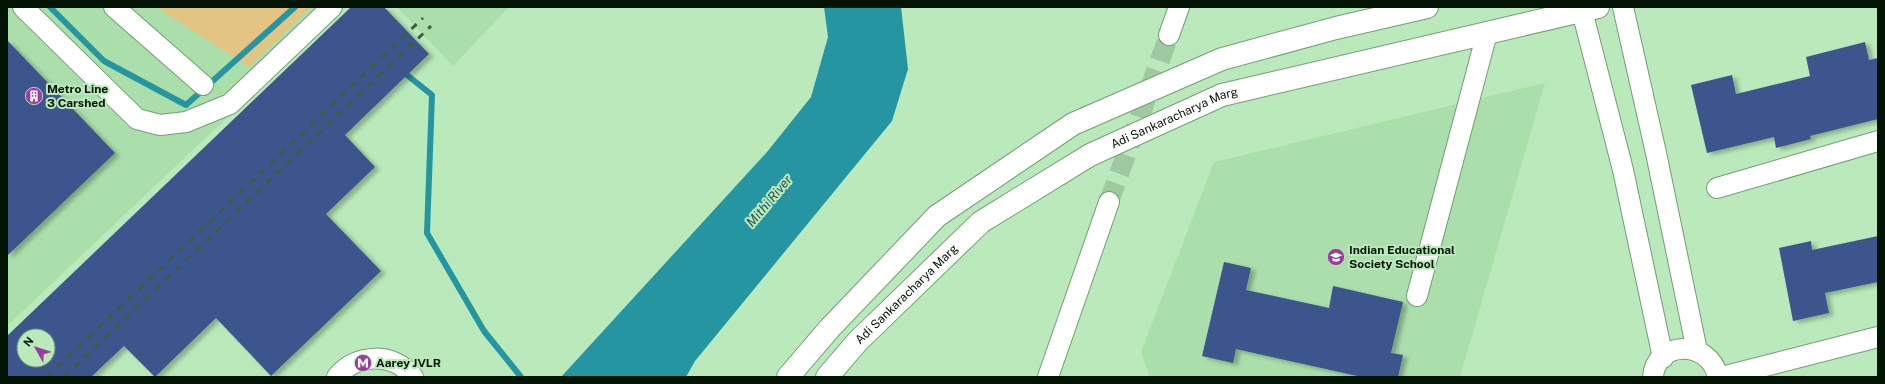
<svg xmlns="http://www.w3.org/2000/svg" width="1885" height="384" font-family="'Public Sans',sans-serif">
  <style>
    .built { fill: #aadfab }
    .green { fill: #e3c483 }
    .water { fill: #2595a1 }
    .lines { fill: none; stroke-linecap: round; stroke-linejoin: round }
    .stream { stroke: #2595a1; stroke-width: 6 }
    .building { fill: #3d558d; fill-rule: evenodd; filter: url(#shadow) }
    .minor-tunnel { stroke: #9fcaa0; stroke-width: 20; stroke-dasharray: 20 10; stroke-linecap: butt }
    .minor-casing { stroke: #729f73; stroke-width: 22 }
    .major-casing { stroke: #729f73; stroke-width: 24 }
    .minor { stroke: #fff; stroke-width: 20 }
    .major { stroke: #fff; stroke-width: 22 }
    .rail { stroke: #405b41; stroke-width: 3; stroke-dasharray: 7 7; stroke-linecap: butt }
    .labels { text-anchor: middle; dominant-baseline: central; stroke-width: 4; stroke-linejoin: round; paint-order: stroke }
    .poi-label { font-size: 12px; font-weight: bold; fill: #031304; stroke: #baeabb; text-anchor: start }
    .street-label { font-size: 12px; fill: #031304; stroke: #baeabb }
    .water-label { font-size: 13px; font-style: italic; fill: #214f54; stroke: #baeabb }
  </style>
  <defs>
    <filter id="shadow"><feDropShadow dx="4.5" dy="2.5" stdDeviation="2" flood-color="#0004"/></filter>
  </defs>
  <rect width="100%" height="100%" fill="#baeabb"/>
  <path class="built" d="M 7,7 L 344,7 L 7,326 Z
    M 397,7 L 509,7 L 453,66 Z
    M 1545,83 L 1460,377 L 1150,377 L 1141,352 L 1214,162 Z"/>
  <path class="green" d="M 156,7 L 311,7 L 249,67 Z"/>
  <path class="water" d="M 824,7 L 901,7 L 908,69 L 892,121 L 695,361 L 686,377 L 561,377 L 767,152 L 811,97 L 828,37 Z"/>
  <g class="lines">
    <path class="stream" d="M 50,7 L 104,61 L 186,105 L 295,7
      M 402,71 L 432,95 L 427,233 L 484,331 L 521,377"/>
  </g>
  <path class="building" d="M 351,7 L 384,7 L 429,54 L 345,135 L 375,167 L 326,214 L 381,271 L 271,376 L 216,318 L 155,377 L 124,346 L 91,377 L 7,377 L 7,336 ZM 24,336 L 48,336 L 48,360 L 24,360 Z
    M 7,40 L 115,153 L 7,256 Z
    M 1865,42 L 1869,60 L 1878,58 L 1878,119 L 1810,136 L 1811,139 L 1776,148 L 1774,137 L 1707,153 L 1691,85 L 1732,75 L 1736,94 L 1810,76 L 1806,57 Z
    M 1878,236 L 1878,282 L 1825,293 L 1829,313 L 1793,321 L 1779,248 L 1811,241 L 1812,250 Z
    M 1224,262 L 1251,268 L 1246,290 L 1329,308 L 1333,286 L 1403,302 L 1391,353 L 1403,355 L 1398,377 L 1362,377 L 1236,349 L 1233,363 L 1202,356 Z"/>
  <g class="lines">
    <path class="minor-tunnel" d="M 1109,202 L 1169,35"/>
    <defs>
      <path id="minor" d="M 23,7 L 137,119 L 160,125 L 186,122 L 230,104 L 332,7
        M 114,7 L 203,85
        M 1623,7 L 1656,153 L 1697,351
        M 1582,11 L 1623,170 L 1663,358
        M 1169,35 L 1179,7
        M 1717,188 L 1878,141
        M 1417,296 L 1487,33
        M 337,377 C 356,353 394,352 413,377
        M 1048,377 L 1109,202
        M 1653,377 C 1655,341 1709,338 1718,377
        M 1722,377 L 1878,337"/>
      <g id="major">
        <path d="M 788,377 L 829,329 L 937,216 L 1073,124 L 1222,59 L 1336,28 L 1427,7"/>
        <path id="s1" d="M 827,377 L 858,341 L 981,222 L 1090,155 L 1222,95 L 1598,7"/>
      </g>
    </defs>
    <use href="#minor" class="minor-casing"/>
    <use href="#major" class="major-casing"/>
    <use href="#minor" class="minor"/>
    <use href="#major" class="major"/>
    <path class="rail" d="M 47,377 L 423,18
      M 64,377 L 431,26"/>
  </g>
  <defs>
    <symbol id="building-disc" viewBox="-11 -11 22 22"><circle r="9.5" fill="#9c3ba2" stroke="#baeabb"/><path d="M-4-6H4V6H1V3H-1V6H-4ZM-2.5-4.3h1.7v1.8h-1.7ZM.8-4.3h1.7v1.8H.8ZM-2.5-1h1.7V.8h-1.7ZM.8-1h1.7V.8H.8Z" fill="#fff"/></symbol>
    <symbol id="school-disc" viewBox="-11 -11 22 22"><circle r="9.5" fill="#9c3ba2" stroke="#baeabb"/><path d="M0-5L7-2L0 1L-7-2ZM-4 1L0 2.5L4 1V4Q0 6-4 4Z" fill="#fff"/></symbol>
    <symbol id="metro-disc" viewBox="-11 -11 22 22"><circle r="9.5" fill="#9c3ba2" stroke="#baeabb"/><path d="M-5.5 5V-5H-3L0 0L3-5H5.5V5H3V-.5L0 4L-3-.5V5Z" fill="#fff"/></symbol>
  </defs>
  <g fill-rule="evenodd">
    <use href="#building-disc" x="24" y="86" width="20" height="20"/>
    <use href="#school-disc" x="1326" y="247" width="20" height="20"/>
    <use href="#metro-disc" x="353" y="353" width="20" height="20"/>
  </g>
  <g class="labels">
    <g class="poi-label">
      <text x="47" y="89">Metro Line<tspan x="47" dy="14">3 Carshed</tspan></text>
      <text x="1349" y="250">Indian Educational<tspan x="1349" dy="14">Society School</tspan></text>
      <text x="376" y="363">Aarey JVLR</text>
    </g>
    <g class="street-label">
      <text stroke="none"><textPath href="#s1" startOffset="439">Adi Sankaracharya Marg</textPath></text>
      <text stroke="none"><textPath href="#s1" startOffset="115">Adi Sankaracharya Marg</textPath></text>
    </g>
    <g class="water-label">
      <text transform="translate(769 201) rotate(-50)">Mithi River</text>
    </g>
  </g>
  <rect width="1885" height="384" fill="none" stroke="#031304" stroke-width="16"/>
  <g transform="translate(36 348) rotate(309)"><circle r="19" fill="#baeabb" stroke="#719472"/>
  <path d="M0-3L7 15L0 10L-7 15Z" fill="#9c3ba2"/>
  <text y="-6" font-size="11" font-weight="bold" text-anchor="middle" fill="#031304">N</text>
  </g>
</svg>
